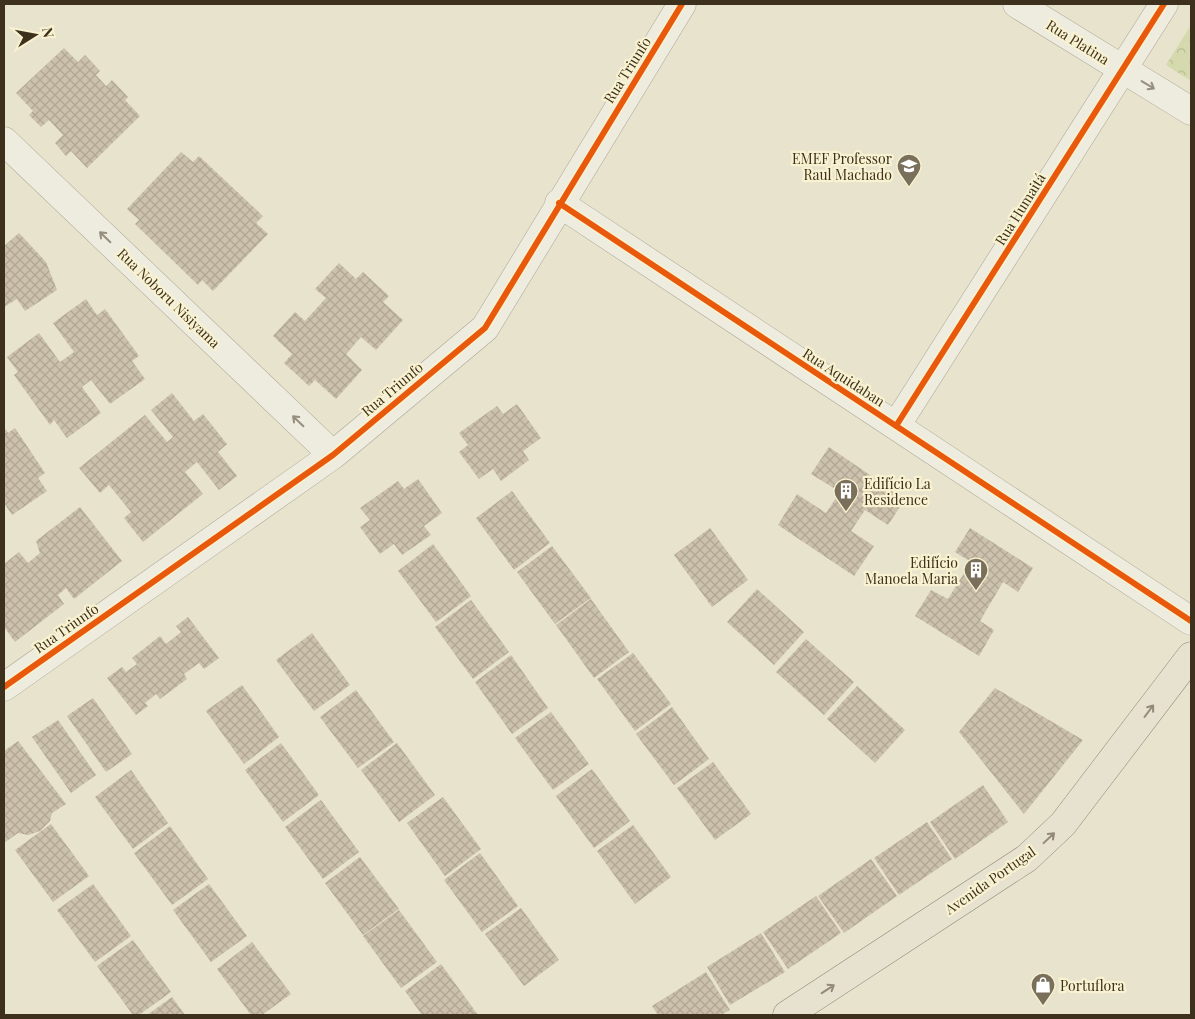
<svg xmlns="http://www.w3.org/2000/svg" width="1195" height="1019" font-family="'Playfair Display',serif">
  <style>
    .park { fill: url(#park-crowns) }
    .building { fill: url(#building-cross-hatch) }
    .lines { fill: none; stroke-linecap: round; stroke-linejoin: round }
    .minor-casing { stroke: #ada696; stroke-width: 29 }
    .major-casing { stroke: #928c7c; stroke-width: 29 }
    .minor { stroke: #eeecdf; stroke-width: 28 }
    .major { stroke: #e6e2cf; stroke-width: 28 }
    .cycleway-casing { stroke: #f9f2d1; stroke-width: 9 }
    .cycleway { stroke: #e8590c; stroke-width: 6 }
    .oneway { stroke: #968e7e }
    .oneway2 { stroke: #928976 }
    .labels { text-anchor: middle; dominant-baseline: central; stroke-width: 4.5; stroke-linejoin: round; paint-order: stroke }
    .street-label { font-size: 14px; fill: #3d301c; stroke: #f9f2d1 }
    .poi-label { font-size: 14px; fill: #3d301c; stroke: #f9f2d1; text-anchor: end }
  </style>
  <defs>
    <pattern id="park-crowns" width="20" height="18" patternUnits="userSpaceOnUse" patternTransform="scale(1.25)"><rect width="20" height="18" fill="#d4daad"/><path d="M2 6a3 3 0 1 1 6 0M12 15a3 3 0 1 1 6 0" fill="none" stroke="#b7bb94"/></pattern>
    <pattern id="building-cross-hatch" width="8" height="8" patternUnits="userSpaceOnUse" patternTransform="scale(1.25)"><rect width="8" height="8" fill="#ccc1ac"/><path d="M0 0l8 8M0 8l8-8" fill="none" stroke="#b0a693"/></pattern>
  </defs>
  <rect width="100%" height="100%" fill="#e8e3cc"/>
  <path class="park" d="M 1191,25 L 1191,81 L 1166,65 Z"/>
  <path class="building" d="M 64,48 L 78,62 L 85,55 L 100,71 L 96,75 L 106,86 L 112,80 L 128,97 L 125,100 L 140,116 L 87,168 L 71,151 L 66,156 L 55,143 L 63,135 L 49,120 L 41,127 L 29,115 L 33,111 L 16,93 Z
    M 181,152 L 193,162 L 199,156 L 263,216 L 256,223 L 268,234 L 213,291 L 202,280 L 198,285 L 135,224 L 139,220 L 127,209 Z
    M 19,233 L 46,262 L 57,290 L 25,311 L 17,299 L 4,307 L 4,246 Z
    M 339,263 L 356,279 L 363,272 L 389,296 L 383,302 L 403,320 L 376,350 L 361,337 L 346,354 L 362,370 L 336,399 L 315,380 L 309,386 L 284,363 L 292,354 L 273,336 L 295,312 L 305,321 L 326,298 L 315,289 Z
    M 86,299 L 97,315 L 105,309 L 139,356 L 132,361 L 145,379 L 110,404 L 91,380 L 82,387 L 101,413 L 67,438 L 54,420 L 50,425 L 14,375 L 18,372 L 7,357 L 39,333 L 60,362 L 74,352 L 53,323 Z
    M 172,393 L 194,421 L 203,414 L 227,444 L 218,452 L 237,476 L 219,490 L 197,462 L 185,472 L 203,494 L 143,542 L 124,518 L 131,512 L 109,485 L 100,493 L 79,468 L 145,415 L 167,442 L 173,437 L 151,410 Z
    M 517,404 L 541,438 L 523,451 L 529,460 L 501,481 L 493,469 L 479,479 L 459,452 L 468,445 L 459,433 L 497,406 L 503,414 Z
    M 4,427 L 8,433 L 15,428 L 45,473 L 38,478 L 47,491 L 12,515 L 4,503 Z
    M 829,447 L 905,499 L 888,525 L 865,510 L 851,531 L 874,546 L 854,576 L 778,525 L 797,494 L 826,513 L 840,492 L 811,474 Z
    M 418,479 L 442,513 L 424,526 L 431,535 L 402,555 L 394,544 L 380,554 L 360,527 L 370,520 L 360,508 L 398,481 L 404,489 Z
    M 512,491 L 550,543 L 514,570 L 476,518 Z
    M 80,507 L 122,561 L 74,599 L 66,588 L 58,595 L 64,604 L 15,642 L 4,627 L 4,564 L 19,552 L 28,563 L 40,553 L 36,541 Z
    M 710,528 L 748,580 L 712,607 L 674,555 Z
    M 970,528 L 1033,568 L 1018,592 L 1003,582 L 980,621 L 994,630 L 979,656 L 915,616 L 931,590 L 948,599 L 971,562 L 955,552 Z
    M 433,544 L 471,596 L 436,622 L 398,571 Z
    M 552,546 L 591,598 L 555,624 L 517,572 Z
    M 757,589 L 804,632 L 774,665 L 727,622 Z
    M 591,599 L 629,652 L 594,678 L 556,625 Z
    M 471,600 L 509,652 L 473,679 L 435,627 Z
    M 188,617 L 219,658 L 204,669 L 199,663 L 184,674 L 187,679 L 160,699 L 156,694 L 145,703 L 148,706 L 136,715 L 107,678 L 122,667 L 126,672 L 137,664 L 132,658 L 160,636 L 166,644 L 181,632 L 176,626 Z
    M 312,633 L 350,685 L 314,711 L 276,660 Z
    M 806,639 L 854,682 L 824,715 L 776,672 Z
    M 633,653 L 671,704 L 635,731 L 597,679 Z
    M 511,655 L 548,708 L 512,734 L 475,682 Z
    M 242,685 L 279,737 L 244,764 L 206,711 Z
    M 857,686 L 905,730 L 875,763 L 827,719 Z
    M 995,688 L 1083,740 L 1024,814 L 959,732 Z
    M 356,690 L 394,742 L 358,768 L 320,717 Z
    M 93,698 L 132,754 L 106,772 L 67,716 Z
    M 672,707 L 709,759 L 674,785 L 636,734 Z
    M 551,712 L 589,764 L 553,790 L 515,738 Z
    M 58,720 L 96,775 L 71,793 L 32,737 Z
    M 18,741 L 66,804 L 52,813 L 50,821 L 40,831 L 28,835 L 18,833 L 4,843 L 4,751 Z
    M 281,743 L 319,795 L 283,822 L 245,770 Z
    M 397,743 L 435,795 L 399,822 L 361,770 Z
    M 713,762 L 751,814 L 715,840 L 677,788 Z
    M 592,769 L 630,821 L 594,848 L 556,796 Z
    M 131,770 L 168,823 L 133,849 L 95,797 Z
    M 983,785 L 1008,822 L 955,859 L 930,822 Z
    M 443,797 L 481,849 L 445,876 L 407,823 Z
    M 321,800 L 359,852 L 323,879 L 285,827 Z
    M 927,822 L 952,859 L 899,895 L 874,858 Z
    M 51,824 L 89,876 L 53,902 L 15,850 Z
    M 633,825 L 671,877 L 635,904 L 597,851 Z
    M 170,826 L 208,879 L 172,905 L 134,853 Z
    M 480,853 L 518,906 L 482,932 L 444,880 Z
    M 360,857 L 399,909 L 363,935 L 325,883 Z
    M 871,859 L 897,896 L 844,933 L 818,896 Z
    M 93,884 L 131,936 L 95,962 L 57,910 Z
    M 209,884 L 247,936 L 211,962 L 173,910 Z
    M 816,896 L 841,933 L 788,969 L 763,932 Z
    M 521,908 L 559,960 L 524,986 L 485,934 Z
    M 399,910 L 437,962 L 401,988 L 363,936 Z
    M 761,933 L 785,972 L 730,1005 L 707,967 Z
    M 133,940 L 171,992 L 139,1015 L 133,1015 L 97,966 Z
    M 252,942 L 291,994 L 262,1015 L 251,1015 L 217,969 Z
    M 441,964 L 478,1015 L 422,1015 L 405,991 Z
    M 706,972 L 730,1010 L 721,1015 L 658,1015 L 652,1006 Z
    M 172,997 L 185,1015 L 147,1015 Z"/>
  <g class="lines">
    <defs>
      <path id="minor" d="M 1017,4 L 1191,111
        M 4,141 L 333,455
        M 559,203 L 1191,621
        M 896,426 L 1164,4
        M 4,687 L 333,455 L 485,328 L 682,4"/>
      <path id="major" d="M 787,1015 L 1027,858 L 1063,824 L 1191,656"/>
    </defs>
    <use href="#minor" class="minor-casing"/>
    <use href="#major" class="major-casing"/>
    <use href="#minor" class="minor"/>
    <use href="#major" class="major"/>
    <defs>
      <path id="cycleway" d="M 559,203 L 1191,621
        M 896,426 L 1164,4
        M 4,687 L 333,455 L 485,328 L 682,4"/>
    </defs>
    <use href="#cycleway" class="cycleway-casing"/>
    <use href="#cycleway" class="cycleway"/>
  </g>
  <defs><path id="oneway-shaft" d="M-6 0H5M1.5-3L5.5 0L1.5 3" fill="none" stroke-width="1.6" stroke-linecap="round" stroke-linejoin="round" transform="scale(1.25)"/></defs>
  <g class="oneway">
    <use href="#oneway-shaft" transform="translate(1148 85) rotate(31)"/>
    <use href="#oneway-shaft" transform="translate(105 237) rotate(-136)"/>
    <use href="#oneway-shaft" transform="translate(298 421) rotate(-136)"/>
  </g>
  <g class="oneway2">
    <use href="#oneway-shaft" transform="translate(1149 711) rotate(-53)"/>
    <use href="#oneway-shaft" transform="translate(1049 838) rotate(-43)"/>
    <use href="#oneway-shaft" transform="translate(828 989) rotate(-33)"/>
  </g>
  <defs>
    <symbol id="school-pin" viewBox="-11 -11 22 30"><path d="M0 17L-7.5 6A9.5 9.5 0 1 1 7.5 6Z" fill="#796f5a" stroke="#f9f2d1"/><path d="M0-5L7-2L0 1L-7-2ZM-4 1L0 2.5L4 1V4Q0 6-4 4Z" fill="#fff"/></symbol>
    <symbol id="building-pin" viewBox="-11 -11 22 30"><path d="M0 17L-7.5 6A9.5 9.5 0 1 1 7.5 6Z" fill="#796f5a" stroke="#f9f2d1"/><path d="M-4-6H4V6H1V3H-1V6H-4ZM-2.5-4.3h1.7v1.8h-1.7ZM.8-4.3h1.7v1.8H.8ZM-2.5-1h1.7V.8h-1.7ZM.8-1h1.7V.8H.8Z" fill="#fff"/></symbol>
    <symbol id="shop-pin" viewBox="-11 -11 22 30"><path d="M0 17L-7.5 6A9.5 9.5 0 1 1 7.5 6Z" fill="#796f5a" stroke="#f9f2d1"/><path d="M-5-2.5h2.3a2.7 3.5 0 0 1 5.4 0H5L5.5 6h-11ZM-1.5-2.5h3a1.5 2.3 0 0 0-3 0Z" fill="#fff"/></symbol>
  </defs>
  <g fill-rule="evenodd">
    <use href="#school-pin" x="895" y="152" width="28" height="38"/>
    <use href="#building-pin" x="832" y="477" width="28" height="38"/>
    <use href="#building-pin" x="962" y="556" width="28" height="38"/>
    <use href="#shop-pin" x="1029" y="971" width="28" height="38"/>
  </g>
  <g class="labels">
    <g class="street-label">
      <text transform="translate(1078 42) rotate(32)">Rua Platina</text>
      <text transform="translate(627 70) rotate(-58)">Rua Triunfo</text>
      <text transform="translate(1020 209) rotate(-58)">Rua Humaitá</text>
      <text transform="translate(169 298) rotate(44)">Rua Noboru Nisiyama</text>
      <text transform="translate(844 377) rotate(33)">Rua Aquidaban</text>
      <text transform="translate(392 389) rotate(-40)">Rua Triunfo</text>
      <text transform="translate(66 628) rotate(-35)">Rua Triunfo</text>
      <text transform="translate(990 880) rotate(-35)">Avenida Portugal</text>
    </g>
    <g class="poi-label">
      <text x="892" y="158">EMEF Professor<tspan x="892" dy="16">Raul Machado</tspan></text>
      <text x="864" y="483" text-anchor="start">Edifício La<tspan x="864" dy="16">Residence</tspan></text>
      <text x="958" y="562">Edifício<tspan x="958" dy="16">Manoela Maria</tspan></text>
      <text x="1060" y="985" text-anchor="start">Portuflora</text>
    </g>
  </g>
  <rect width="1195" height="1019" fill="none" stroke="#3d301c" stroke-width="10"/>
  <g transform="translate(35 35) rotate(79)" stroke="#f9f2d1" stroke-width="4" paint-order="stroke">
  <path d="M0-4L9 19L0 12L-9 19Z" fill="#3d301c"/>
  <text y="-8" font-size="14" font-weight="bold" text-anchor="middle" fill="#3d301c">N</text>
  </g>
</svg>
